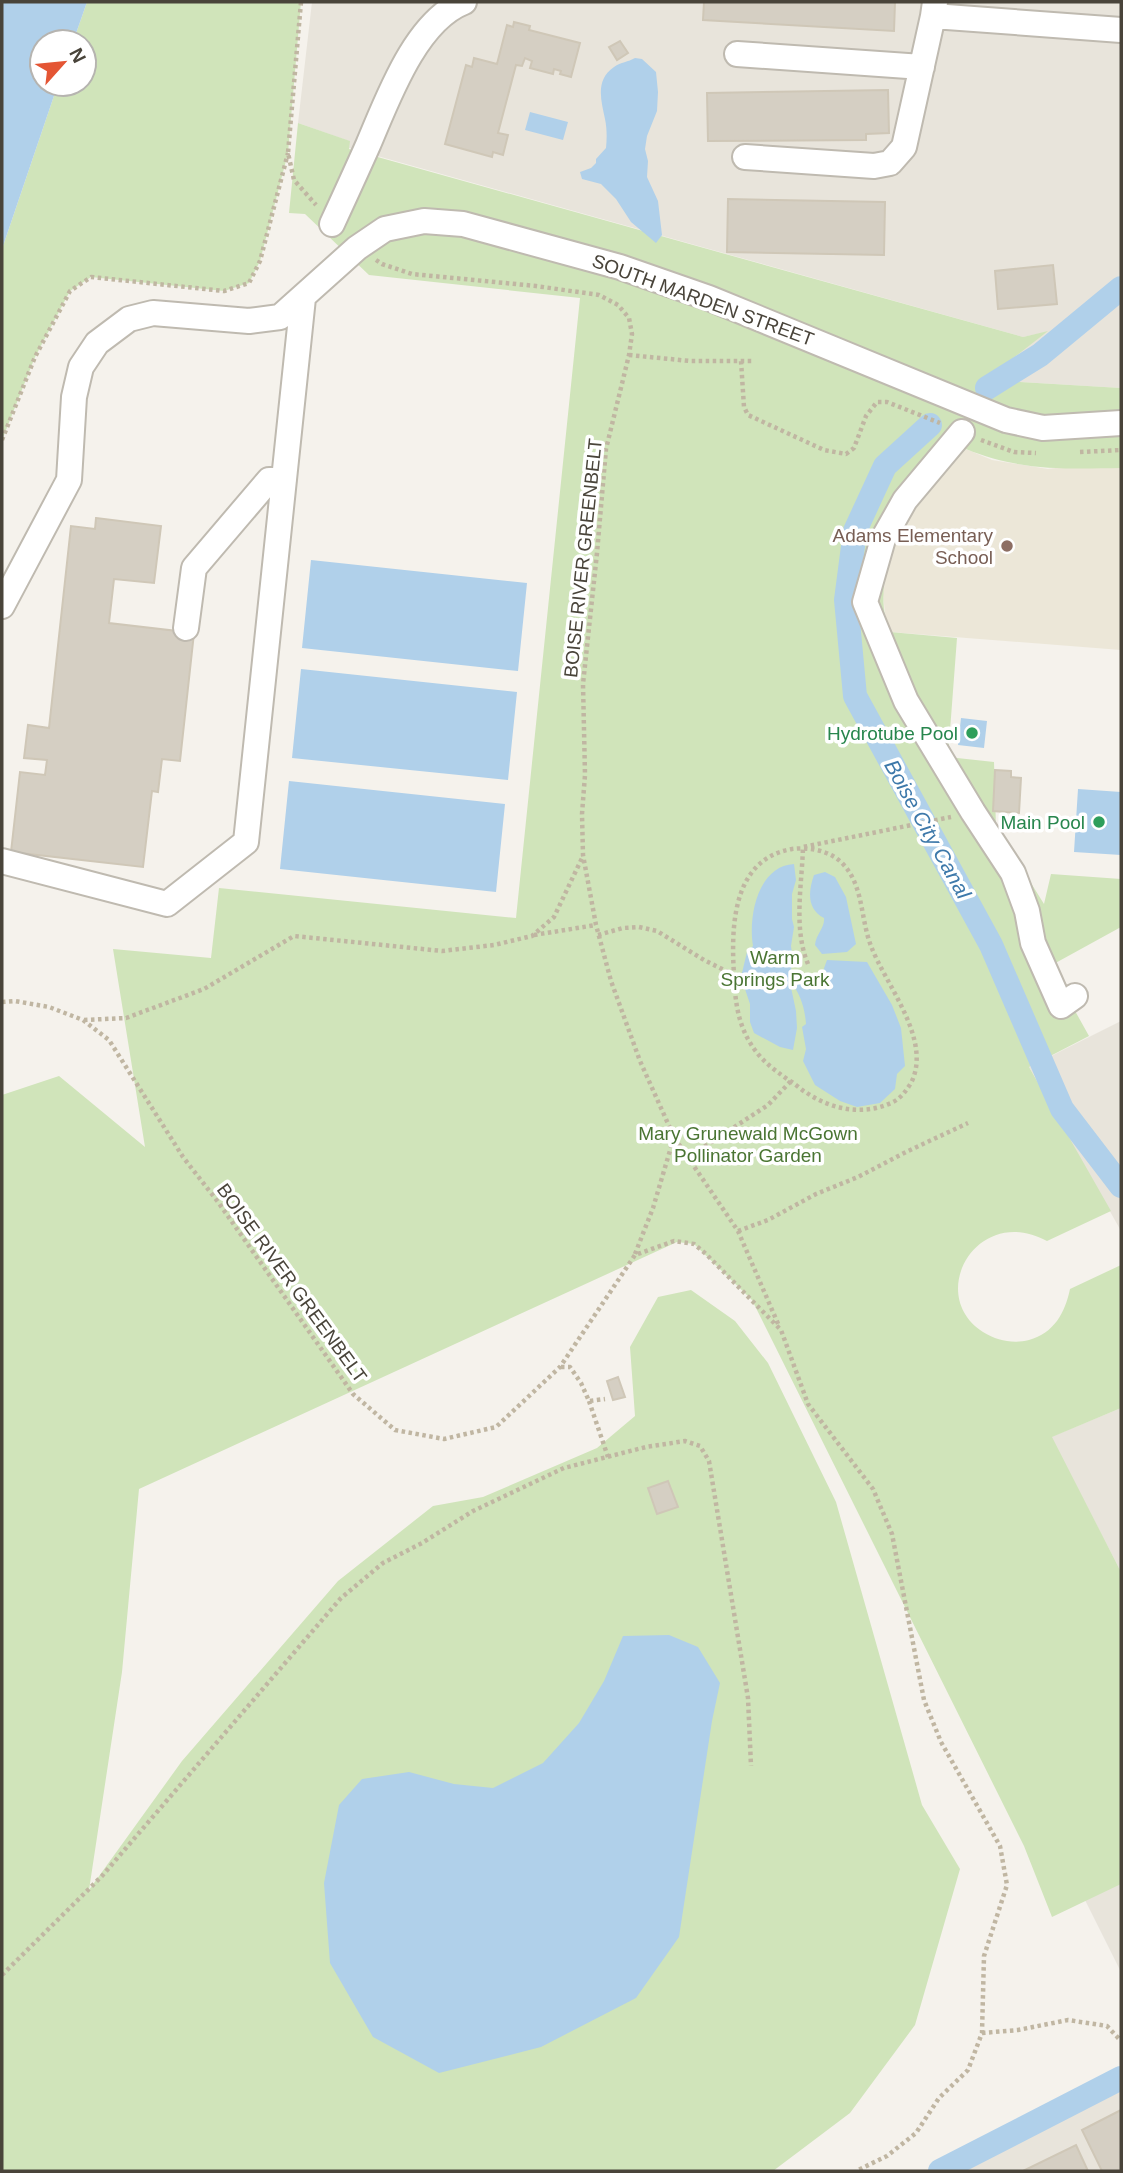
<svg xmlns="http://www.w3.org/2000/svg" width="1123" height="2173" font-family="Helvetica,sans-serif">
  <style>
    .residential { fill: #e8e4db }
    .education { fill: #ece7d8 }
    .green { fill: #d0e4ba }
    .water { fill: #b0d0ea }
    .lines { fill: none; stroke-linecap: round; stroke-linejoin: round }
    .canal { stroke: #b0d0ea; stroke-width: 24 }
    .building { fill: #d5cfc3; stroke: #cfc7b7; stroke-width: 2 }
    .minor-casing { stroke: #bfbab0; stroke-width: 28 }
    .path { stroke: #c0b6a2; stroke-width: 4.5; stroke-dasharray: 3.5 3.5; stroke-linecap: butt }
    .minor { stroke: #fff; stroke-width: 24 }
    .education-dot { fill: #8d6e63; stroke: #fff; stroke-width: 2.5 }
    .leisure-dot { fill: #2e9e5b; stroke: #fff; stroke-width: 2.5 }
    .labels { text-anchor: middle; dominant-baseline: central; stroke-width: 7; stroke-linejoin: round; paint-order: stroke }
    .street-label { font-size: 19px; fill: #49443a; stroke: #fff }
    .education-label { font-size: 19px; fill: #785e54; stroke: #fff; text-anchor: end }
    .leisure-label { font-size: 19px; fill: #27864d; stroke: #fff; text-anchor: end }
    .park-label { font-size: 19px; fill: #4a7533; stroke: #fff }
    .water-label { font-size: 21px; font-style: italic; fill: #3e79aa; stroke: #fff }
  </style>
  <rect width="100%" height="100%" fill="#f5f2ec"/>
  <path class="residential" d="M 312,2 L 1121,2 L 1121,388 L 984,380 L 1046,332 L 1023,337 L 349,148 L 349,141 L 298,123 Z
    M 1121,1021 L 1121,1231 L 1029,1067 Z
    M 1121,1408 L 1121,1572 L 1051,1437 Z
    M 1121,1882 L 1121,1972 L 1085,1900 Z
    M 1121,2083 L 1121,2171 L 948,2171 Z"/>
  <path class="education" d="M 966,449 L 992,460 L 1048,469 L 1063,467 L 1121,467 L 1121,650 L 890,632 L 886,623 L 883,593 L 889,558 L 896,535 L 934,485 Z"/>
  <path class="green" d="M 87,2 L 301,2 L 288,153 L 260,261 L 249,283 L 224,291 L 91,277 L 70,291 L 35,357 L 2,440 L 2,249 L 58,84 L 84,84 L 84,42 L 73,42 Z
    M 298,123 L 350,141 L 349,149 L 1023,337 L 1048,331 L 985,380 L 1121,388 L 1121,468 C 1065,469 1019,471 966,449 C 946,472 907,510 895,537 C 890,551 887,565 885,579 C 882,597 883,616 890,632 L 957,638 L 948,757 L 994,762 L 996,827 L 1044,904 L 1051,874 L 1121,879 L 1121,927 L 1050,966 L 1089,1036 L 1029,1067 L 1111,1211 L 1047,1241 C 977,1203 925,1295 983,1332 C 998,1341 1013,1344 1029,1340 C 1054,1333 1065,1313 1070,1289 L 1121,1265 L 1121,1408 L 1052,1437 L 1121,1572 L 1121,1884 L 1052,1917 L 1024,1846 L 752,1300 L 694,1244 L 677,1242 L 139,1489 L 122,1672 L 89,1890 L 182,1761 L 338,1581 L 433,1506 L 483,1497 L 597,1448 L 635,1416 L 630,1347 L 658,1297 L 691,1290 L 735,1321 L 768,1363 L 836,1502 L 922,1805 L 960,1869 L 915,2025 L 850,2113 L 773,2171 L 2,2171 L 2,1095 L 59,1076 L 145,1147 L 113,949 L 211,958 L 219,888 L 516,918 L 580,298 L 369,275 L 305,214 L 289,213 Z"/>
  <path class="water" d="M 2,2 L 87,2 L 73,42 L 42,42 L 42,84 L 58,84 L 2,249 Z
    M 635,58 L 642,59 L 656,72 L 658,92 L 657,111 L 647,136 L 645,149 L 648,161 L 647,177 L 658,201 L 662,235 L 656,243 L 631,222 L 616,199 L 601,184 L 582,179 L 580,172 L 591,168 L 596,163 L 596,159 L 606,148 C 607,138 607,129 605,119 C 601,100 595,80 614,67 C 621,62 628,62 635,58 Z
    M 530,112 L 568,122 L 563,140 L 525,130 Z
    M 311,560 L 527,583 L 518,671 L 302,648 Z
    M 301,669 L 517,692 L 508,780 L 292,758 Z
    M 961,718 L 987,721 L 984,748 L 958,745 Z
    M 289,781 L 505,804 L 496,892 L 280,869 Z
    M 1078,789 L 1121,792 L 1121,855 L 1074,852 Z
    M 794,864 L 796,880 L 792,894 L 792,919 L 794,927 L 791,946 L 793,960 L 789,978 L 796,1011 L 797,1028 L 793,1050 L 780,1047 L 754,1033 L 750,1022 L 750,1004 L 741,977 L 747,952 L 753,946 C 748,916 758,866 794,864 Z
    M 825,872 L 835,877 L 846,897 L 856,944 L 847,952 L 822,954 L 815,945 C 816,934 825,928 824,918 C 807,909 808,892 814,875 Z
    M 827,960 L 867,962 L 892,1005 L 901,1028 L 905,1066 L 897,1074 L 895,1089 L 880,1103 L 857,1107 L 840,1101 L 815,1085 L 803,1061 L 806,1049 L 802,1027 L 806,1024 C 805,1011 802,999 795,988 L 798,980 L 815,981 L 823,971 Z
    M 669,1635 L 698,1647 L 720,1683 L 712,1721 L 679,1937 L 636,1998 L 541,2047 L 439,2073 L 373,2037 L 330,1963 L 324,1883 L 339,1805 L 362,1779 L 409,1772 L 454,1784 L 493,1788 L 543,1763 L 579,1723 L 604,1681 L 623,1636 Z"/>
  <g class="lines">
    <path class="canal" d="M 987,388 L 1040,355 L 1121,288
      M 930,425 L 885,466 L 855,531 L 846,600 L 855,696 L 991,945 L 1062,1109 L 1121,1186
      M 940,2171 L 1121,2078"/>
  </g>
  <path class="building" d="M 704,2 L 895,2 L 894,31 L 703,20 Z
    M 514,22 L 530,26 L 529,30 L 580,43 L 571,77 L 560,74 L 561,71 L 554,69 L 553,74 L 530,68 L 532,61 L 525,58 L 522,66 L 516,65 L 498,133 L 508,135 L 503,155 L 493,152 L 492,157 L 445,144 L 466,65 L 472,67 L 474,58 L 497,64 L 507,25 L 513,27 Z
    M 620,41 L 628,53 L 617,60 L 609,47 Z
    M 888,90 L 889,133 L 866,134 L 866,140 L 708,141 L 707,93 Z
    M 728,199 L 885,202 L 884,255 L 727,252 Z
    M 1053,265 L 1057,304 L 998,309 L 995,271 Z
    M 96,518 L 161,526 L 154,583 L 114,579 L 109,623 L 194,633 L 180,761 L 162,759 L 158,792 L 152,791 L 143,867 L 11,852 L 20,772 L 45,775 L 47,760 L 24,758 L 28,725 L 49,728 L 71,526 L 95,529 Z
    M 995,770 L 1011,771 L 1011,777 L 1021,778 L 1019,813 L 993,811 Z
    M 618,1377 L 625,1397 L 613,1400 L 607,1381 Z
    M 668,1481 L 678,1507 L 657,1514 L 648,1488 Z
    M 1121,2110 L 1121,2171 L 1102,2171 L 1082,2130 Z
    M 1076,2145 L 1088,2171 L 1023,2171 Z"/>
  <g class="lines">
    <defs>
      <path id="minor" d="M 933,16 L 1121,30
        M 737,54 L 922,67
        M 745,157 L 874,166 L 890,163 L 904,147 L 933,16 L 935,2
        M 332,224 C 344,198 356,172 368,145 C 387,101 415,21 464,2
        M 962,432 L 905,500 L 883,539 L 865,602 L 906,701 L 973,812 L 1013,873 L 1027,911 L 1033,943 L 1061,1006 L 1075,996
        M 2,606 L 69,480 L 74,397 L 81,367 L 97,343 L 129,319 L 153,313 L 249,321 L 280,317 L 357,248 L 385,229 L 424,221 L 463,224 L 620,267 L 709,298 L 1006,420 L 1043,428 L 1121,423
        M 186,628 L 194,568 L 269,480 L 284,480
        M 2,861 L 167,904 L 246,842 L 303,298"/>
    </defs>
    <use href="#minor" class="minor-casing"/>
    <path class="path" d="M 301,2 L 288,153 L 294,180 L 316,205
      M 376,260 L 382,264 L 412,274 L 536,286 L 599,295 L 618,305 L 629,318 L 632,334 L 629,355 L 606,449 L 597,553 L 583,684 L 585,775 L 582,814 L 583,855 L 596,925 L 611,981 L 640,1061 L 674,1137 L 738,1231 L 779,1326
      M 629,355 L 690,361 L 752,361
      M 741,361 L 744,407 L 748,415 L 824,450 L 846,454 L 854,448 L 866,416 L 877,402 L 887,402 L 940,423
      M 2,440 L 35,357 L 70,291 L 91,277 L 224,291 L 249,283 L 260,261 L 288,153
      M 981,440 L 1014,452 L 1036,453
      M 1080,452 L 1121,450
      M 534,935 L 596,925
      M 598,935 L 623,928 L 639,927 L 657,931 L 704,960 L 734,975 C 731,927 732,859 792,849 C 808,847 828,850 841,862 C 864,884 860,918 871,946 C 885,984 933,1040 911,1083 C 906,1091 901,1098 893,1102 C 865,1116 832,1110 807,1093 C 801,1090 796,1084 790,1081 C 773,1069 760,1060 749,1041 C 737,1020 735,998 734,975
      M 808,964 C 793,928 802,885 803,847 L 951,817
      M 2,1002 L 15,1001 L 49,1007 L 83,1020 L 109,1040 L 183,1157 L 218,1202 L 353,1394 L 395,1430 L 444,1439 L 496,1427 L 560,1367 L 635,1255 L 674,1241 L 694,1244 L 706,1254 L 781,1330 L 808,1404 L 873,1489 L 892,1534 L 924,1700 L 941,1742 L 1000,1846 L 1007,1885 L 984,1956 L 982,2033 L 968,2070 L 939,2098 L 916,2133 L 887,2156 L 856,2171
      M 84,1020 L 126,1018 L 204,989 L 294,936 L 442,951 L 494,945 L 532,936 L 554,917 L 583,856
      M 687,1158 L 768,1105 L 791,1081
      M 738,1231 L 768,1220 L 816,1194 L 858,1177 L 908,1151 L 968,1123
      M 635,1254 L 653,1208 L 674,1137
      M 561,1367 L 570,1367 L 581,1383 L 589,1401 L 605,1399
      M 589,1401 L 608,1457
      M 2,1975 L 102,1876 L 341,1598 L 383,1563 L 422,1543 L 473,1511 L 564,1468 L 646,1447 L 685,1441 L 700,1446 L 709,1461 L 748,1698 L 751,1766
      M 982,2033 L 1018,2030 L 1068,2020 L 1107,2026 L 1121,2041"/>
    <use href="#minor" class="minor"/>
  </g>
  <circle class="education-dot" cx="1007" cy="546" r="7"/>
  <g class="leisure-dot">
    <circle cx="972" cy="733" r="7"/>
    <circle cx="1099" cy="822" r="7"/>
  </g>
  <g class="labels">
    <g class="street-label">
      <text transform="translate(703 300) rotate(20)">SOUTH MARDEN STREET</text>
      <text transform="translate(583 558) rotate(-84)">BOISE RIVER GREENBELT</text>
      <text transform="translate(292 1283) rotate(54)">BOISE RIVER GREENBELT</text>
    </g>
    <g class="education-label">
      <text x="993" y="535">Adams Elementary<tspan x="993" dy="22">School</tspan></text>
    </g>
    <g class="leisure-label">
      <text x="958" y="733">Hydrotube Pool</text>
      <text x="1085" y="822">Main Pool</text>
    </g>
    <g class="park-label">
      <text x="775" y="957">Warm<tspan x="775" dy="22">Springs Park</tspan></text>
      <text x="748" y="1133">Mary Grunewald McGown<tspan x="748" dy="22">Pollinator Garden</tspan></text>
    </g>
    <g class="water-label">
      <text transform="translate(928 829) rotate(61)">Boise City Canal</text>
    </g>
  </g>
  <rect width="1123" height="2173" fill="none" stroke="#49443a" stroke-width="7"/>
  <g transform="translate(63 63) rotate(63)"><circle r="33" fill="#ffffff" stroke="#b6b4b0" stroke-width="2"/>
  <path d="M0-5L12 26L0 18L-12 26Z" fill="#e45534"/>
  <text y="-10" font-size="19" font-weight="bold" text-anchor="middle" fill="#49443a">N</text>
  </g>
</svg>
